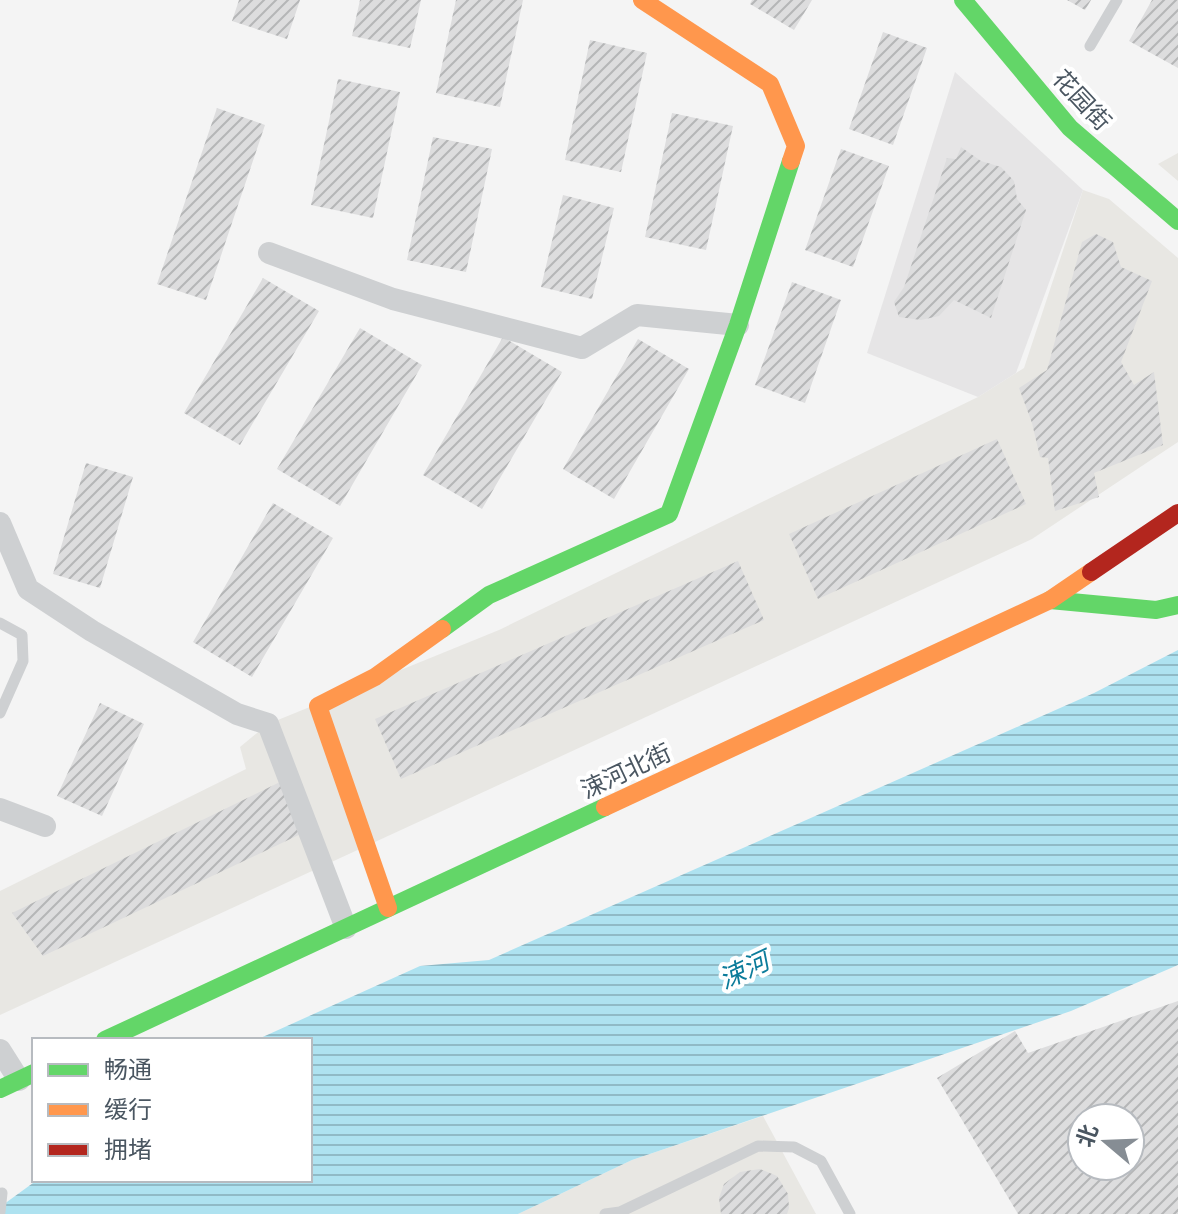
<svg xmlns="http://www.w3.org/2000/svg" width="1178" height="1214" font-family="'DM Sans','Noto Sans SC',sans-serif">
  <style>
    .commercial { fill: #e8e7e3 }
    .education { fill: #e6e5e6 }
    .water { fill: url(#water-rules) }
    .building { fill: url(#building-hatch); fill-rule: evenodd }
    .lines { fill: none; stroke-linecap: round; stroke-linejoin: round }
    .lane { stroke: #ced0d2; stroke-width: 11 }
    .street { stroke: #ced0d2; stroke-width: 22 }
    .fast { stroke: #63d668; stroke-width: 18 }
    .slow { stroke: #ff974d; stroke-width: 18 }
    .jam { stroke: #b3261e; stroke-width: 18 }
    .labels { text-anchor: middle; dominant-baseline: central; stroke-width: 8; stroke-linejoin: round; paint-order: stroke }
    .street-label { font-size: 24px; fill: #4a5661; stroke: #fff }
    .water-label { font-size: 26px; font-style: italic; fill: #0c7c9b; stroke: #fff }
  </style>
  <defs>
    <pattern id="water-rules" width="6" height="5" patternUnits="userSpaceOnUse" patternTransform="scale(2)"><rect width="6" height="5" fill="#aee2f0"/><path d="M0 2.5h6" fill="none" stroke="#90bac6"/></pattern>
    <pattern id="building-hatch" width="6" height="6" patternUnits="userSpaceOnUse" patternTransform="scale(2)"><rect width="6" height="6" fill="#ddddde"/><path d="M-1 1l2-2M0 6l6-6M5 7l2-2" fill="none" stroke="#b5b6b7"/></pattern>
  </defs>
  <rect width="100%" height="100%" fill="#f4f4f4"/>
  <path class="commercial" d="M 1178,153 L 1178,181 L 1158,164 Z
    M 1083,190 L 1109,199 L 1178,258 L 1178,442 L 1032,539 L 0,1015 L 0,891 L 246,769 L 240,747 L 268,724 L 499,630 L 978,397 L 1024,368 Z
    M 763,1116 L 816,1214 L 518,1214 L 632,1160 Z"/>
  <path class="education" d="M 955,72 L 1083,190 L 1016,373 L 978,397 L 867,353 Z"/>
  <path class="water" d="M 1178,650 L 1178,965 L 1071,1011 L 632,1160 L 518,1214 L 0,1214 L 0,1207 L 33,1183 L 34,1179 L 34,1180 L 310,1180 L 310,1040 L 256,1040 L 420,966 L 489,960 L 1094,693 Z"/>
  <path class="building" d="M 239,0 L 300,0 L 287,39 L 232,21 Z
    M 360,0 L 421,0 L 410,48 L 352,36 Z
    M 456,0 L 523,0 L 500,107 L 436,93 Z
    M 752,0 L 812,0 L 794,30 L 750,4 Z
    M 1067,0 L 1091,0 L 1085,10 Z
    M 1152,0 L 1178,0 L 1178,68 L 1129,41 Z
    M 883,32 L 927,48 L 893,145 L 849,129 Z
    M 590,40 L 647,53 L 621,172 L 565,160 Z
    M 338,79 L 400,92 L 373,218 L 311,205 Z
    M 217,108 L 265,125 L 206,300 L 157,284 Z
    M 672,113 L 733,126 L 706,250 L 645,237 Z
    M 433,137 L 492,149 L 466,272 L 407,260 Z
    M 961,147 L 981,161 L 1001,167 L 1014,181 L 1017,199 L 1026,210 L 991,318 L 954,300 L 939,316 L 921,320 L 899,317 L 894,302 L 904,287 L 947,158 L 956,159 Z
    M 841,149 L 889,166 L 853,267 L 805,250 Z
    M 563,195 L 614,208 L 592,299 L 541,287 Z
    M 1096,234 L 1113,242 L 1121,267 L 1152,281 L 1121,362 L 1134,385 L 1154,372 L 1163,445 L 1094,473 L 1099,497 L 1055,511 L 1048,458 L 1040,457 L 1032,423 L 1019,388 L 1047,370 L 1082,242 Z
    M 263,278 L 319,311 L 240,445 L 184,413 Z
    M 792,282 L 841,300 L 805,403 L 755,385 Z
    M 360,328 L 422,365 L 340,506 L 277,469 Z
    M 503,337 L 562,372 L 482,509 L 423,475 Z
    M 638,339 L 689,369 L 614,499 L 563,469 Z
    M 997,439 L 1026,504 L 818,599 L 789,534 Z
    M 86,463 L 133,477 L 100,588 L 53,574 Z
    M 273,503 L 333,538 L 252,677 L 193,642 Z
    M 738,561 L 764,620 L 401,779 L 375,719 Z
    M 100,703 L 144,724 L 102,816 L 57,796 Z
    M 282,781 L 305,832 L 43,956 L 12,913 Z
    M 1178,1001 L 1178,1214 L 1018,1214 L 937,1078 L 1015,1031 L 1028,1053 ZM 1082,1118 L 1130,1118 L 1130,1166 L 1082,1166 Z
    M 760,1169 L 777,1176 L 788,1194 L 789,1208 L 787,1214 L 721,1214 L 719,1198 L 724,1184 L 740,1172 Z"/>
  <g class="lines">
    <path class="lane" d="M 1090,46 L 1117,0
      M 0,623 L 22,635 L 23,661 L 0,713
      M 0,1212 L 2,1193
      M 605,1214 L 620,1212 L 758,1146 L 794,1147 L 821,1161 L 850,1214"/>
    <path class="street" d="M 269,253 L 393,299 L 582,348 L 637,315 L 738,325
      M 0,523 L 28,589 L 92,631 L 237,714 L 268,724 L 346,928
      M 0,809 L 45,826
      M 0,1050 L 19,1080"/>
    <path class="fast" d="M 963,0 L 1070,128 L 1178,221
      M 1050,600 L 1156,610 L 1178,605
      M 442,629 L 489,595 L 669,514 L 738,325 L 791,161
      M 105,1040 L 605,807
      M 0,1089 L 34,1073"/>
    <path class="slow" d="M 642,0 L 770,84 L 796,146 L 791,161
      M 605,807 L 1050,600 L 1091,572
      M 388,908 L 318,706 L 375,677 L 442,629"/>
    <path class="jam" d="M 1091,572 L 1178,513"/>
  </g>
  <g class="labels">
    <g class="street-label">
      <text transform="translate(1082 100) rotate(47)">花园街</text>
      <text transform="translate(626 771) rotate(-25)">涑河北街</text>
    </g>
    <g class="water-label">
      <text transform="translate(744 970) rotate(-25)">涑河</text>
    </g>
  </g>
  <rect x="32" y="1038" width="280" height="144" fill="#ffffff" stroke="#b7bbc0" stroke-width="2"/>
  <rect x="48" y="1064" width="40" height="12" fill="#63d668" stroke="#b7bbc0" stroke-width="2"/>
  <text x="104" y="1078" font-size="24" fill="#4a5661">畅通</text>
  <rect x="48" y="1104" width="40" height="12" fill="#ff974d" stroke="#b7bbc0" stroke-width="2"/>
  <text x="104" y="1118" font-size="24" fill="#4a5661">缓行</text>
  <rect x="48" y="1144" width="40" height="12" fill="#b3261e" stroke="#b7bbc0" stroke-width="2"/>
  <text x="104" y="1158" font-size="24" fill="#4a5661">拥堵</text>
  <g transform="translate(1106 1142) rotate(289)"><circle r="38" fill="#ffffff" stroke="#b7bbc0" stroke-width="2"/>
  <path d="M0-6L14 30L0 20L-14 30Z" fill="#868d94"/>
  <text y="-12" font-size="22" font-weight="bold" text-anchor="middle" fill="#4a5661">北</text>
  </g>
</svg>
